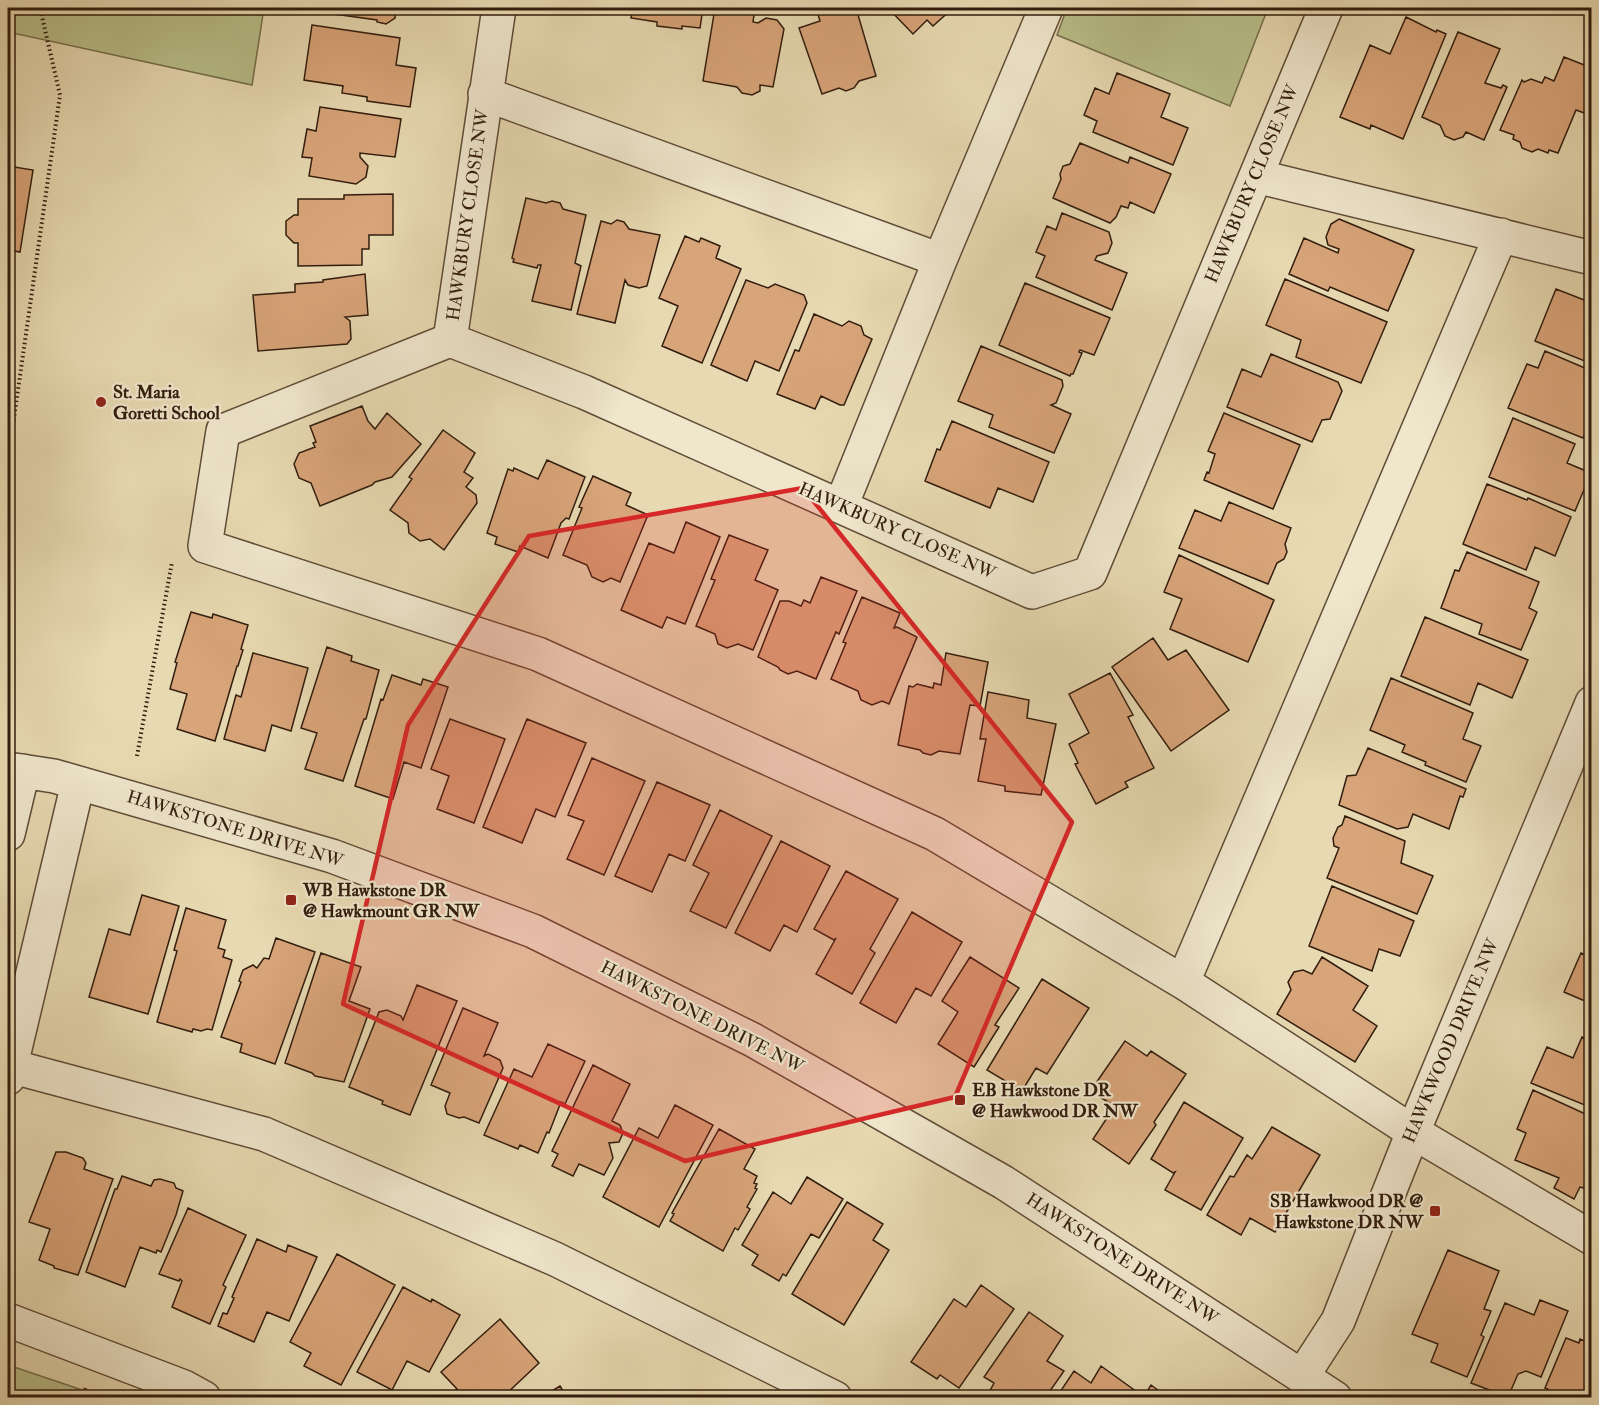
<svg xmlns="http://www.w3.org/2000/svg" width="1599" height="1405" font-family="'IM FELL Double Pica',serif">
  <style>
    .green { fill: #b8be89; stroke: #756e4c; stroke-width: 1.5 }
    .building { fill: #d8a479; stroke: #321d0e; stroke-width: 1.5 }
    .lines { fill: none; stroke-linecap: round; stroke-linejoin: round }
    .minor-casing { stroke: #5f4c37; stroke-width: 36 }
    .path { stroke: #321d0e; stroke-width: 4; stroke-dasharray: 1.5 3; stroke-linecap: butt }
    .minor { stroke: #efe6cc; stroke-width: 33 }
    .marked { fill: #d62828; fill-opacity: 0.2; stroke: #d62828; stroke-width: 4.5; stroke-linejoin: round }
    .poi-dot { fill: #8f2418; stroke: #efe6cc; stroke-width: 2 }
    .labels { text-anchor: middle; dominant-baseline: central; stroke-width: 4.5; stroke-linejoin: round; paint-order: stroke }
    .street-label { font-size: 18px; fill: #321d0e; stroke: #efe6cc }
    .poi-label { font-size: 18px; font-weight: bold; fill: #321d0e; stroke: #efe6cc; text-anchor: start }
  </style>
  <rect width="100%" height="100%" fill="#e7d9b1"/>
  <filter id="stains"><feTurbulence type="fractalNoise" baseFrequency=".00333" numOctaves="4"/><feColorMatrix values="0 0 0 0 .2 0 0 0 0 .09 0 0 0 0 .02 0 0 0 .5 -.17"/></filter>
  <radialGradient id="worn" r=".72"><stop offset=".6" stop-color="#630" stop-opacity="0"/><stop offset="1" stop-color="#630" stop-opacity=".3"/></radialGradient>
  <path class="green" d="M 8,8 L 264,8 L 252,85 L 8,32 Z
    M 1067,8 L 1268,8 L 1230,106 L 1057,35 Z
    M 8,1365 L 103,1397 L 8,1397 Z"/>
  <path class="building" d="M 305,8 L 396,8 L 395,18 L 386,24 L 377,22 L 377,20 L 304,10 Z
    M 633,8 L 703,8 L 700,28 L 682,26 L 682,29 L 657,26 L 657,22 L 631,18 Z
    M 715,8 L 755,8 L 753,22 L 758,23 L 766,18 L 777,20 L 784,29 L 773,87 L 760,85 L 760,91 L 752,95 L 742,93 L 737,87 L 703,81 Z
    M 816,8 L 856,8 L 876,76 L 859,81 L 854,88 L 846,91 L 839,88 L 822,94 L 799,28 L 820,21 Z
    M 888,8 L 953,8 L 933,26 L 927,20 L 913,34 Z
    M 1406,17 L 1436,32 L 1437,30 L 1446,34 L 1403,139 L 1371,125 L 1370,129 L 1340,117 L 1370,45 L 1390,54 Z
    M 312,25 L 400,38 L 396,65 L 416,68 L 410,107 L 367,101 L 367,97 L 342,93 L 343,86 L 304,80 Z
    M 1458,32 L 1500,49 L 1485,83 L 1501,88 L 1503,85 L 1507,87 L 1484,140 L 1466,132 L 1463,137 L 1454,140 L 1445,136 L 1440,125 L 1422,117 Z
    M 1564,57 L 1592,68 L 1592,102 L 1587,114 L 1576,110 L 1558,153 L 1549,150 L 1548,153 L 1538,149 L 1532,152 L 1522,148 L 1520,142 L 1513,139 L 1514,135 L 1500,130 L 1522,80 L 1524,82 L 1531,79 L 1542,83 L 1545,77 L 1554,81 Z
    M 1117,73 L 1170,94 L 1161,117 L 1188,128 L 1173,165 L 1093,132 L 1097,121 L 1084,115 L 1095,88 L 1109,94 Z
    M 320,107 L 401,119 L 395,157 L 360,153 L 360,157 L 368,166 L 366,177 L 356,184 L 309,176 L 312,158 L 302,157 L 307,129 L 316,131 Z
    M 1080,143 L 1128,163 L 1130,157 L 1171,174 L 1154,213 L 1130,202 L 1128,208 L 1121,206 L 1116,217 L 1110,223 L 1053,198 L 1061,179 L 1060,174 L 1063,166 L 1070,164 Z
    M 8,166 L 33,170 L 20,252 L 9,250 L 8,261 Z
    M 393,194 L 393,235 L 369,235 L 369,249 L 362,249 L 362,265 L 298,266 L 298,243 L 294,243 L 286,235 L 286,221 L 294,215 L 298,215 L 298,199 L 344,199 L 344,195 Z
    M 526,198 L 546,203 L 552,201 L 560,203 L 563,209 L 586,215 L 575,263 L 581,266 L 571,310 L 532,301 L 541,265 L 538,265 L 537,268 L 513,262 L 514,259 L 512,258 Z
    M 1062,213 L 1109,232 L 1112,243 L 1108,253 L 1097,256 L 1095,260 L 1127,273 L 1112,310 L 1036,277 L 1045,256 L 1036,252 L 1047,226 L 1056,230 Z
    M 1339,219 L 1414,250 L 1388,311 L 1330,287 L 1328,291 L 1289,274 L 1304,238 L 1338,253 L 1339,249 L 1328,245 L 1326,237 L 1331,224 Z
    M 617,220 L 624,222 L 629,229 L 660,235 L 647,286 L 639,288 L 628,285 L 625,280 L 615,323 L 577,314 L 601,221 L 611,224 Z
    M 685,236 L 699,242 L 701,238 L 720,246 L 716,258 L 741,269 L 702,363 L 662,346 L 678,306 L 659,298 Z
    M 365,274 L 368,315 L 345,317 L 350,321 L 351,339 L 347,344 L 258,351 L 253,295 L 295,292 L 295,284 L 323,282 L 323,280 Z
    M 1285,279 L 1387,322 L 1361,383 L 1296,357 L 1301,340 L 1266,325 Z
    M 746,280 L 768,288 L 775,284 L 804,295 L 807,303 L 779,371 L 755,361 L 747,381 L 711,365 Z
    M 1025,283 L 1110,318 L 1094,355 L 1080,350 L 1079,352 L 1082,353 L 1073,374 L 1071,374 L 1070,376 L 999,345 Z
    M 1556,289 L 1592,303 L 1592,364 L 1535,341 Z
    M 814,314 L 842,326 L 849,321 L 861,326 L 864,335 L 872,339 L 844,405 L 840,405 L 821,396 L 815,409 L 777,394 L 795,350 L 799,351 Z
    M 981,346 L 1062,380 L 1063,386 L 1056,403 L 1051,405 L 1071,414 L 1054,453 L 989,427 L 993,415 L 958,401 Z
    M 1545,351 L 1592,371 L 1592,417 L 1583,438 L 1508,408 L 1527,364 L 1538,368 Z
    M 1271,354 L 1338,382 L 1342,391 L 1330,419 L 1322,420 L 1312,442 L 1227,407 L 1242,369 L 1261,377 Z
    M 362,406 L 368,421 L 375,429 L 387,413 L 421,444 L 392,477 L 375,482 L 372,485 L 320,506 L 311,483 L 299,478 L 294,464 L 299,453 L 315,447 L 313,443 L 316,442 L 310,426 Z
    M 1224,413 L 1300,445 L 1273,509 L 1204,480 L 1207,472 L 1209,473 L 1215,454 L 1208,451 Z
    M 1513,418 L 1575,444 L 1567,463 L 1591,473 L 1575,511 L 1489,477 Z
    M 952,421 L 1049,462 L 1033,502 L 998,488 L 990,508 L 925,481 L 937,449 L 940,450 Z
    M 443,430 L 475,453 L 464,472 L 473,478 L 466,487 L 476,495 L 477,503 L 444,550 L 430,539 L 420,541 L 409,533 L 408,523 L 390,510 L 412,479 L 409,477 Z
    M 547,460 L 585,477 L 569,519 L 566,518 L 561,523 L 548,558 L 520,546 L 518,552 L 495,544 L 497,537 L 487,533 L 508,469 L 513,471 L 514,468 L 538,479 Z
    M 593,476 L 631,493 L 626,505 L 648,515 L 620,582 L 611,578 L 603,582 L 592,577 L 587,565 L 563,555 L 582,508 L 579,507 Z
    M 1487,484 L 1527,500 L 1528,498 L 1571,517 L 1555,556 L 1535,547 L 1526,570 L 1463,544 Z
    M 1229,502 L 1291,528 L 1285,544 L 1287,552 L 1284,559 L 1277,563 L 1268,584 L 1179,548 L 1195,510 L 1221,521 Z
    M 686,522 L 720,537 L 685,624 L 667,617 L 662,628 L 621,610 L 649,543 L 674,553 Z
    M 729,535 L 768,550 L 755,580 L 778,590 L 753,650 L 738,644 L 727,648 L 718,644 L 715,634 L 696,626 L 715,580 L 711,579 Z
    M 1467,552 L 1539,582 L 1529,608 L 1537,612 L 1521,650 L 1479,634 L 1482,624 L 1441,608 L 1455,570 L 1459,571 Z
    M 1179,555 L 1274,600 L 1248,662 L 1170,629 L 1182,599 L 1164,592 Z
    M 821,577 L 857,591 L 839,634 L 836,632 L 816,679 L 797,671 L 788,674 L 780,670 L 778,667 L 758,657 L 780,601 L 789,601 L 801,606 L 804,600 L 810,603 Z
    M 862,597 L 900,613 L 894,628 L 897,627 L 917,637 L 889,704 L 882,701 L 872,705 L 861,700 L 858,691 L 831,679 L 846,643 L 843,642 Z
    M 191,612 L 212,618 L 213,614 L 248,625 L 241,649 L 243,650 L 238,666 L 237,666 L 215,741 L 177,729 L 187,694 L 170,689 L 177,663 L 175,662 Z
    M 1425,617 L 1528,660 L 1512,698 L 1478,683 L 1470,705 L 1401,676 Z
    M 1153,638 L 1168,660 L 1186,650 L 1229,710 L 1171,751 L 1112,667 Z
    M 327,647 L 352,656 L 351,661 L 379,670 L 366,719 L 364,719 L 343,781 L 305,769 L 317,733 L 301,728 Z
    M 253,653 L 308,668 L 291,731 L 272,725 L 265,751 L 224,739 L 236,695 L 241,697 Z
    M 946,653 L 988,662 L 980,706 L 970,705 L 960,754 L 939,751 L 931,755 L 923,753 L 920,750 L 898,745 L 909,686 L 913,687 L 917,684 L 933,688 L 934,683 L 941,685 Z
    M 1110,673 L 1133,715 L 1128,717 L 1154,768 L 1125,782 L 1128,787 L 1096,804 L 1075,764 L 1078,763 L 1069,744 L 1089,733 L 1069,694 Z
    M 392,675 L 421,685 L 423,679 L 448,687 L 421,768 L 404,762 L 393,799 L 355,786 L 381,699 L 383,700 Z
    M 1391,678 L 1473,713 L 1463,739 L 1481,746 L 1466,782 L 1425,765 L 1426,762 L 1402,752 L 1405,745 L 1370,730 Z
    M 988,692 L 1029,700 L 1027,718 L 1056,724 L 1041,795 L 1005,791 L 1005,786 L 978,781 L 986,739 L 980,739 Z
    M 450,719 L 505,739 L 474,823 L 437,809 L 449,776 L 431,769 Z
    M 527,719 L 586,743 L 555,817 L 536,809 L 522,843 L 483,827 Z
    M 1368,748 L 1466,789 L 1463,797 L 1460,796 L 1449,829 L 1413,814 L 1408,827 L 1397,829 L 1339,805 L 1347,776 L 1356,775 Z
    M 592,758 L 645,781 L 604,875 L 567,859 L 584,821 L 568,815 Z
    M 657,782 L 710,805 L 685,861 L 669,854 L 652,892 L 615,876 Z
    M 720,810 L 772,836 L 726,928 L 690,911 L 709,873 L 693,865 Z
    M 1345,816 L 1405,841 L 1401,863 L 1433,876 L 1417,914 L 1327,878 L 1339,848 L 1334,846 L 1333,838 L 1338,827 L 1342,825 Z
    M 781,841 L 830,866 L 797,932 L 784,925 L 770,951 L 735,933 Z
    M 846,871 L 898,899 L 870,949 L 875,953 L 852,994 L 816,974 L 836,938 L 834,940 L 814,929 Z
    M 1332,886 L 1414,921 L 1400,956 L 1379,949 L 1372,971 L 1309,946 Z
    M 142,895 L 179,906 L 148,1014 L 89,997 L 109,929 L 130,935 Z
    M 186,908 L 226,920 L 218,948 L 225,950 L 223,957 L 232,960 L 212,1030 L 207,1029 L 201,1031 L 193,1029 L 192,1032 L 157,1022 L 177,951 L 174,950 Z
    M 912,912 L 962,942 L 931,996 L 916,988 L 896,1023 L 860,1003 Z
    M 276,938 L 315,952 L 275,1064 L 240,1052 L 242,1044 L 221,1037 L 241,982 L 239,981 L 243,970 L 253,965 L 257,968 L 264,958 L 269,959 Z
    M 321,953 L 361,967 L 349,1001 L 370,1009 L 344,1082 L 315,1076 L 312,1073 L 285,1063 Z
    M 1581,953 L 1592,958 L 1592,1004 L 1564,992 Z
    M 970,957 L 1019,988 L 995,1025 L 999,1027 L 974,1067 L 938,1044 L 958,1012 L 942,1001 Z
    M 1322,957 L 1368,986 L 1353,1010 L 1377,1026 L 1355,1062 L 1277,1014 L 1291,990 L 1288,982 L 1294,972 L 1303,970 L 1312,974 Z
    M 1042,979 L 1089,1008 L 1047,1074 L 1036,1068 L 1022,1091 L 987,1070 Z
    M 417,985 L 457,1001 L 410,1115 L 382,1104 L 383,1101 L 349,1087 L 379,1012 L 387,1010 L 401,1016 L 403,1020 Z
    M 463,1008 L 498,1023 L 484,1056 L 488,1054 L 500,1060 L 503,1068 L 479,1123 L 464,1117 L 459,1118 L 447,1114 L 445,1106 L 450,1093 L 431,1085 Z
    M 1582,1037 L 1592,1041 L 1592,1108 L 1531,1083 L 1547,1047 L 1573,1058 Z
    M 1125,1041 L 1147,1056 L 1151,1051 L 1186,1074 L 1154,1122 L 1156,1125 L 1129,1164 L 1093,1139 L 1115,1106 L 1098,1096 L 1096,1083 Z
    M 548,1044 L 585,1061 L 565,1104 L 561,1102 L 549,1133 L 547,1132 L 538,1153 L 520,1145 L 518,1149 L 484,1135 L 514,1069 L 532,1077 Z
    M 593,1065 L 630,1084 L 612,1121 L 620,1125 L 623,1133 L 619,1142 L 609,1143 L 613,1158 L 604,1175 L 579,1164 L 573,1176 L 552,1166 L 558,1154 L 552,1151 Z
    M 1533,1090 L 1592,1117 L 1592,1170 L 1584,1188 L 1580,1187 L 1574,1199 L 1554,1188 L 1559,1178 L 1515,1160 L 1526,1133 L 1517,1129 Z
    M 1184,1102 L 1243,1138 L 1201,1210 L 1165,1190 L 1175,1172 L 1173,1173 L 1151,1159 Z
    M 675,1105 L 713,1125 L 659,1227 L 603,1197 L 639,1128 L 658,1138 Z
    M 1272,1127 L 1320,1155 L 1275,1232 L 1250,1218 L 1241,1235 L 1207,1215 L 1230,1176 L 1234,1177 L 1247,1155 L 1252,1159 Z
    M 719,1129 L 755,1149 L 744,1169 L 757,1176 L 754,1183 L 757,1184 L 755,1188 L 757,1189 L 747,1207 L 750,1209 L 738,1230 L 735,1228 L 723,1251 L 670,1221 L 674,1214 L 672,1213 Z
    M 56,1152 L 66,1152 L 83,1158 L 86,1163 L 84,1169 L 113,1179 L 78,1275 L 54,1268 L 54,1266 L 39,1260 L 50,1229 L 29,1222 Z
    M 122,1176 L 151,1186 L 154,1180 L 160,1179 L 174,1183 L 176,1188 L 183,1191 L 176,1215 L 161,1252 L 157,1250 L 156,1253 L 140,1247 L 125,1287 L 86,1272 L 115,1189 L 117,1189 Z
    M 807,1177 L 843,1199 L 819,1238 L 811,1234 L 786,1276 L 783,1274 L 779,1281 L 752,1265 L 758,1255 L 742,1245 L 773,1192 L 791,1204 Z
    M 847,1202 L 883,1224 L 873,1240 L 889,1250 L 844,1325 L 792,1294 Z
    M 188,1208 L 246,1235 L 223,1285 L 226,1287 L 210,1324 L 172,1307 L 182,1281 L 180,1279 L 179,1281 L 159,1274 Z
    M 257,1239 L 286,1252 L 288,1245 L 317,1257 L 289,1321 L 267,1312 L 254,1342 L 218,1326 L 223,1313 L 227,1314 L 234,1298 L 232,1297 Z
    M 1448,1250 L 1499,1271 L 1484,1309 L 1491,1311 L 1481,1335 L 1484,1337 L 1467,1377 L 1431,1362 L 1438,1344 L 1412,1334 Z
    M 337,1254 L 395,1285 L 341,1385 L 304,1366 L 311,1353 L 290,1342 Z
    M 981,1285 L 1014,1309 L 959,1388 L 940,1375 L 937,1379 L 911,1362 L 954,1299 L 966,1307 Z
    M 403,1287 L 431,1302 L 432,1299 L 460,1315 L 429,1372 L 407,1361 L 392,1390 L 357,1372 Z
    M 1540,1300 L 1568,1311 L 1541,1377 L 1526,1371 L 1518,1374 L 1508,1397 L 1471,1383 L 1505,1303 L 1534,1315 Z
    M 1029,1312 L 1063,1336 L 1047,1361 L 1064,1371 L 1045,1398 L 986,1398 L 994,1383 L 984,1377 Z
    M 500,1319 L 539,1363 L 502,1398 L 448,1398 L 457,1389 L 441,1372 Z
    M 1566,1338 L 1579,1343 L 1580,1339 L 1587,1342 L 1592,1341 L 1592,1398 L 1553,1398 L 1548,1389 L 1545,1388 Z
    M 1101,1366 L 1137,1392 L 1134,1398 L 1056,1398 L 1074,1371 L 1091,1383 Z
    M 1151,1385 L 1169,1398 L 1143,1398 Z
    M 560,1386 L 567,1398 L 540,1398 Z"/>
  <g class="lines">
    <defs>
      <path id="minor" d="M 499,8 L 450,340 L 584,392 L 1032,592 L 1090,573 L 1326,8
        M 485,94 L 940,260
        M 1256,176 L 1592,258
        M 450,340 L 223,431 L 205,546 L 538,654 L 935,834 L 1183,982 L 1413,1132 L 1592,1238
        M 841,506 L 940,260 L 1046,8
        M 8,769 L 54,776 L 332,856 L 533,931 L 753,1040 L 1003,1182 L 1335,1398
        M 8,834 L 23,771
        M 1183,982 L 1501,235
        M 10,1066 L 264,1134 L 555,1259 L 835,1398
        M 8,1078 L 78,783
        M 8,1320 L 184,1387 L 204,1398
        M 1303,1375 L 1338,1321 L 1413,1132 L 1592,703"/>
    </defs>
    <use href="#minor" class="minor-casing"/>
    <path class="path" d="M 8,460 L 60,95 L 40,8
      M 137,756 L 172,562
      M 82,1398 L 86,1387"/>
    <use href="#minor" class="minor"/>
  </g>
  <path class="marked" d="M 803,488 L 1072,822 L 955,1097 L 685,1161 L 343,1004 L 408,725 L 529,536 Z"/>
  <g class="poi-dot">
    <circle cx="101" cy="402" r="6"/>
    <rect x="285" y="894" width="12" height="12" rx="3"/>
    <rect x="954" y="1094" width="12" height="12" rx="3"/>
    <rect x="1429" y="1205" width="12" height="12" rx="3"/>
  </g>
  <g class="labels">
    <g class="street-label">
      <text transform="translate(1252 184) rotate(-67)">HAWKBURY CLOSE NW</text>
      <text transform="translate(468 215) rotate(-82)">HAWKBURY CLOSE NW</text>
      <text transform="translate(897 531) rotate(24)">HAWKBURY CLOSE NW</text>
      <text transform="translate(235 829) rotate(17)">HAWKSTONE DRIVE NW</text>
      <text transform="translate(702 1017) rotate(27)">HAWKSTONE DRIVE NW</text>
      <text transform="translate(1451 1041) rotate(-67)">HAWKWOOD DRIVE NW</text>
      <text transform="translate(1122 1259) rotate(33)">HAWKSTONE DRIVE NW</text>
    </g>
    <g class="poi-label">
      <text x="113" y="392">St. Maria<tspan x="113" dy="21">Goretti School</tspan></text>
      <text x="303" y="890">WB Hawkstone DR<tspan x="303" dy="21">@ Hawkmount GR NW</tspan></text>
      <text x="972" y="1090">EB Hawkstone DR<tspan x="972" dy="21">@ Hawkwood DR NW</tspan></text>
      <text x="1423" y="1201" text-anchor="end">SB Hawkwood DR @<tspan x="1423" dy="21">Hawkstone DR NW</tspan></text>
    </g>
  </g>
  <rect width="1599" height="1405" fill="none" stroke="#e7d9b1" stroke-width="30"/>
  <rect x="9" y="9" width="1581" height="1387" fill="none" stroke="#321d0e" stroke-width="3"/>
  <rect x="15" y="15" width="1569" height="1375" fill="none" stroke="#321d0e" stroke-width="1.5"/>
  <rect width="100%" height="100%" filter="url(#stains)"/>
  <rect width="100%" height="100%" fill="url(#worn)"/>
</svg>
